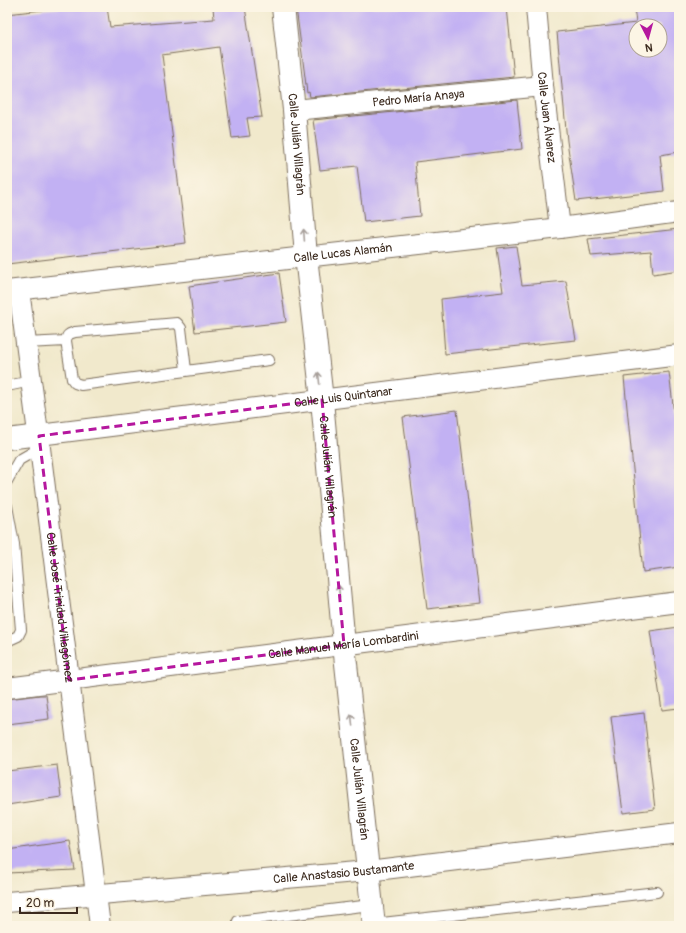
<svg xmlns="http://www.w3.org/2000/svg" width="686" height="933" font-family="Pangolin,sans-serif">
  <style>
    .building { fill: #c2b1f3; fill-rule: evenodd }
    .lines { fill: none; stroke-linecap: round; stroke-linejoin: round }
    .service-casing { stroke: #7b6d5b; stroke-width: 12 }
    .minor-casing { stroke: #7b6d5b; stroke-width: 22 }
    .tertiary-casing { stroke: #7b6d5b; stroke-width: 24 }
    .service { stroke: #fff; stroke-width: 10 }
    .minor { stroke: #fff; stroke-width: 20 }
    .tertiary { stroke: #fff; stroke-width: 22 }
    .oneway { stroke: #a79f9a }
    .marked { fill: none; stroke: #b5179e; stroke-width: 3; stroke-dasharray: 8 5; stroke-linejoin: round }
    .labels { text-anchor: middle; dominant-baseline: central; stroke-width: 3; stroke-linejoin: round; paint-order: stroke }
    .street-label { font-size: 12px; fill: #3b2a1e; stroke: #fcf5e5 }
  </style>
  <rect width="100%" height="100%" fill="#fcf5e5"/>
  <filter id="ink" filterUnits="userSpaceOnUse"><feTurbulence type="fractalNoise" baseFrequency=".025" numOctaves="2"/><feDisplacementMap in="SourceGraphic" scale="8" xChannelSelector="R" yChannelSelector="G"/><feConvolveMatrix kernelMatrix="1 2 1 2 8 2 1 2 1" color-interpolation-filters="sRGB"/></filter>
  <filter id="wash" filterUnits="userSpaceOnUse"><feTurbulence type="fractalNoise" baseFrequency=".012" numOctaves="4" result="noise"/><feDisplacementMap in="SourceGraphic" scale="16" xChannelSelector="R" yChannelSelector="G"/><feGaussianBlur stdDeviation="0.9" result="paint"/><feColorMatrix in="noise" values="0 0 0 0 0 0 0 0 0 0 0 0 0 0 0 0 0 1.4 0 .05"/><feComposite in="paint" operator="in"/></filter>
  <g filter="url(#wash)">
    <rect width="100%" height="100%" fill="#f1e9cc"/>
    <g id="blocks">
      <path class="building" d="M 68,7 L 107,7 L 110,27 L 214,19 L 213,7 L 245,7 L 262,117 L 247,118 L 250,136 L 232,138 L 219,47 L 162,55 L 186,243 L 7,264 L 7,14 Z
        M 296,7 L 507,7 L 514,77 L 310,97 L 309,92 L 307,93 Z
        M 634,7 L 679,7 L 679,152 L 660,155 L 664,191 L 576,201 L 567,141 L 557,32 L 636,23 ZM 636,26 L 660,26 L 660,50 L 636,50 Z
        M 517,100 L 522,149 L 415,162 L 420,216 L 364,222 L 357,166 L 320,170 L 313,120 Z
        M 679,229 L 679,270 L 653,274 L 651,251 L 591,256 L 588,239 Z
        M 516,246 L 522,285 L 566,281 L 576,340 L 445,354 L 441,299 L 503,292 L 497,248 Z
        M 279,273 L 286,322 L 195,332 L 189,286 Z
        M 669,372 L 679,455 L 679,567 L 643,572 L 624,377 Z
        M 457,410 L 480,603 L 427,609 L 403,417 Z
        M 679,627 L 679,708 L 662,710 L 650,631 Z
        M 40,695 L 46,695 L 49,719 L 7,724 L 7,699 Z
        M 644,713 L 655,809 L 623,813 L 611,717 Z
        M 57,765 L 61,797 L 7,805 L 7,771 Z
        M 70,841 L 75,870 L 7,873 L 7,850 Z"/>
    </g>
  </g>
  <g filter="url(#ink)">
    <use href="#blocks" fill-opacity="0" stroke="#7b6d5b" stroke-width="1"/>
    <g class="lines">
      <defs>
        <path id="service" d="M 26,343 L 66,341
          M 186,370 L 181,328 L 177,323 L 75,332 C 69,334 67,334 66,341 L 72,379 L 75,383 L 81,385 L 269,360
          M 7,386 L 31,381
          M 7,481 L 19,460 L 40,448
          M 7,506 L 14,544 L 21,630 L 18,636 L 7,641
          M 238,921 L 371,905
          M 373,924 L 657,892"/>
        <g id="minor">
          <path id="s1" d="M 536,7 L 543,86 L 560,228"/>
          <path id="s2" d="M 294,110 L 543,86"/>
          <path id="s3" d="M 19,290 L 40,448 L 100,926"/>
          <path id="s4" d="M 7,291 L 560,228 L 679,212"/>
          <path id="s5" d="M 7,439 L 679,355"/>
          <path id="s6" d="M 7,688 L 679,602"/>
          <path id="s7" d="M 7,902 L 368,871 L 679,833"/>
        </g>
        <g id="tertiary">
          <path id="s8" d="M 283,7 L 294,110 L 306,256 L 322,400 L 344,645 L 374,926"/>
        </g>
      </defs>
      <use href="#service" class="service-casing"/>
      <use href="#minor" class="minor-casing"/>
      <use href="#tertiary" class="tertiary-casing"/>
      <use href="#service" class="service"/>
      <use href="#minor" class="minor"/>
      <use href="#tertiary" class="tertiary"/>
    </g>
    <defs><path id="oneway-shaft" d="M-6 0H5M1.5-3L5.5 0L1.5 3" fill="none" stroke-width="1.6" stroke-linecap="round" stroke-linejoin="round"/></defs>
    <g class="oneway">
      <use href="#oneway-shaft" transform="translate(304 235) rotate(-94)"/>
      <use href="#oneway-shaft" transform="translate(319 378) rotate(-96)"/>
      <use href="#oneway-shaft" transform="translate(339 591) rotate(-95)"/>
      <use href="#oneway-shaft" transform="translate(352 720) rotate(-96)"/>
    </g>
  </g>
  <path class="marked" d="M 322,400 L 344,645 L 69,680 L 39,436 Z"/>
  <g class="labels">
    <g class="street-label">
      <text stroke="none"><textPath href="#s2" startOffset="125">Pedro María Anaya</textPath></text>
      <text stroke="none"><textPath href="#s1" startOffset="111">Calle Juan Álvarez</textPath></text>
      <text stroke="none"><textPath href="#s8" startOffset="138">Calle Julián Villagrán</textPath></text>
      <text stroke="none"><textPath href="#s4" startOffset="338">Calle Lucas Alamán</textPath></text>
      <text stroke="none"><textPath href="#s5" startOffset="339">Calle Luis Quintanar</textPath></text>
      <text stroke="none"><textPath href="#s8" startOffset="462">Calle Julián Villagrán</textPath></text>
      <text stroke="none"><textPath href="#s3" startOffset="320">Calle José Trinidad Villagómez</textPath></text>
      <text stroke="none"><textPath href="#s6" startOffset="339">Calle Manuel María Lombardini</textPath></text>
      <text stroke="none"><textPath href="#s8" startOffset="786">Calle Julián Villagrán</textPath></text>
      <text stroke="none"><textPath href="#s7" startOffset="338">Calle Anastasio Bustamante</textPath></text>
    </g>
  </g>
  <rect width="686" height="933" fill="none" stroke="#fcf5e5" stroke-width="24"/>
  <g transform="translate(648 38) rotate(174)"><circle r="19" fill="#fcf5e5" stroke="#afa495"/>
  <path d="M0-3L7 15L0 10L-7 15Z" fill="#b5179e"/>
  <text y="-6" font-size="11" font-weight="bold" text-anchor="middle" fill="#3b2a1e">N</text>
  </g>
  <path d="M20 907v6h57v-6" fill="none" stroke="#3b2a1e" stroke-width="2"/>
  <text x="26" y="907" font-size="12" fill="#3b2a1e" stroke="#fcf5e5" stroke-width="3" paint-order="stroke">20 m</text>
</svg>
